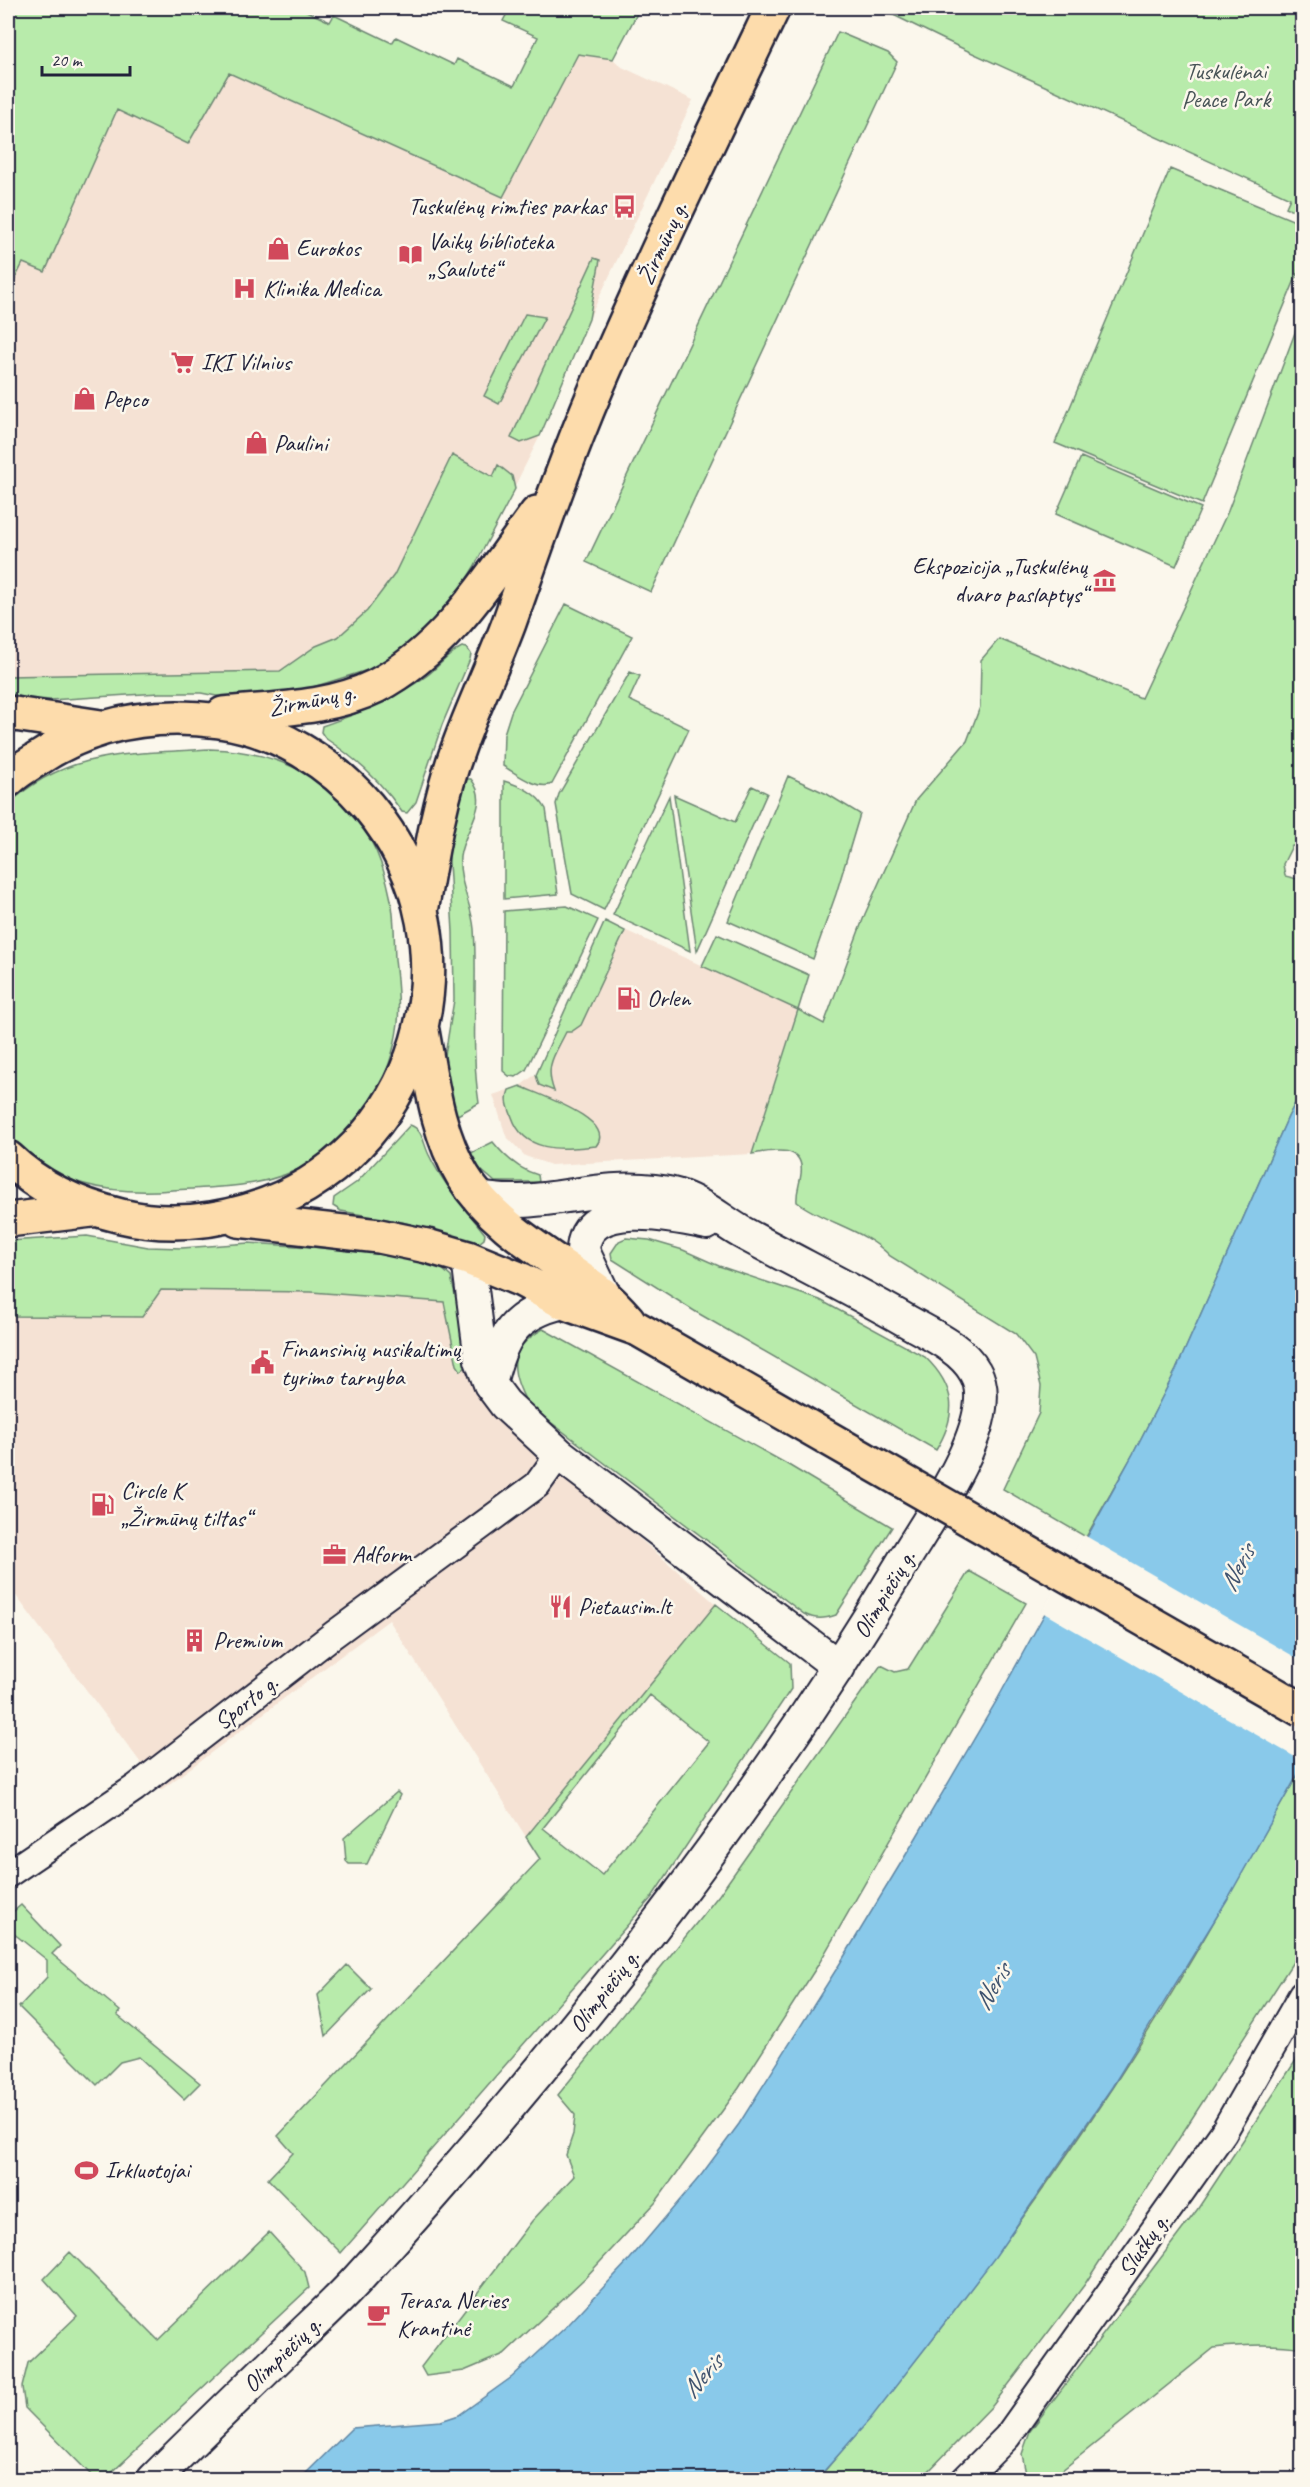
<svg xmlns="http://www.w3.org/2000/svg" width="1310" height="2487" font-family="Caveat,sans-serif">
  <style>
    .built { fill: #f5e2d4 }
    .green { fill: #b8ebab; stroke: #6d8673; stroke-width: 1.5; fill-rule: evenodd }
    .water { fill: #89c9ea; stroke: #6086a4; stroke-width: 1.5 }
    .pier { fill: #fbf7ec }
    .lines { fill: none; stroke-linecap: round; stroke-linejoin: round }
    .minor-casing { stroke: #22223b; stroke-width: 30 }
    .tertiary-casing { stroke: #22223b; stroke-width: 36 }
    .primary-casing { stroke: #22223b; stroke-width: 38 }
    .minor { stroke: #fbf7ec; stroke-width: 26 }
    .tertiary { stroke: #fbf7ec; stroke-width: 32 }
    .primary { stroke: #fddcac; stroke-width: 33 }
    .primary-bridge-casing { stroke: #22223b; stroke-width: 38; stroke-linecap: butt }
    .primary-bridge { stroke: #fddcac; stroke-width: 33 }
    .labels { text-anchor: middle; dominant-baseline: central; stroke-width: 5; stroke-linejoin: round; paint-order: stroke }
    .park-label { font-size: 24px; fill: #485457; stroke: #fbf7ec }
    .poi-label { font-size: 24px; fill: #22223b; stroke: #fbf7ec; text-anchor: start }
    .street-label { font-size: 24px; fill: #22223b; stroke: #fbf7ec }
    .water-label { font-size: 26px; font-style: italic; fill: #415470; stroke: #fbf7ec }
  </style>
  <rect width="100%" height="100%" fill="#fbf7ec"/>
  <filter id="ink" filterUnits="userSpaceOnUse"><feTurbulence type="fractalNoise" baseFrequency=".0167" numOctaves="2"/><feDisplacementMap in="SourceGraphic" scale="12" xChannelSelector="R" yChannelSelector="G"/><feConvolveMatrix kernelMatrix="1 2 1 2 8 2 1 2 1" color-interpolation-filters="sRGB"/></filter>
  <g filter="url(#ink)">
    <path class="built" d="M 578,54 L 613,59 L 622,67 L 693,100 L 589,319 L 540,436 L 474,567 L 323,685 L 232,699 L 201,693 L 116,694 L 50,700 L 25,698 L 8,693 L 8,293 L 23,263 L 45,271 L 117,110 L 228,73 L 502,197 Z
      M 605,921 L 798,1010 L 752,1154 L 551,1165 L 525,1156 L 506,1136 L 493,1095 L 520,1086 L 536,1074 Z
      M 161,1290 L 311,1292 L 444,1302 L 457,1365 L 471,1363 L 489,1410 L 716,1604 L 526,1837 L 389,1620 L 161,1790 L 8,1585 L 8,1316 L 142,1317 Z"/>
    <path class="green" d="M 8,8 L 300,8 L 330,22 L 334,15 L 392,43 L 396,37 L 454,65 L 457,59 L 514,86 L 538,37 L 503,21 L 510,8 L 640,8 L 613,59 L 578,54 L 503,197 L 229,73 L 188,144 L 117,110 L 45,272 L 23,263 L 8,293 Z
      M 879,8 L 1302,8 L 1302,214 L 1286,207 L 1290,198 L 955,45 Z
      M 838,32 L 888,53 L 897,62 L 651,592 L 586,562 Z
      M 1170,169 L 1302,224 L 1302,263 L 1202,504 L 1055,443 Z
      M 594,258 L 600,260 L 589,319 L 540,436 L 521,443 L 511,438 Z
      M 525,314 L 545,317 L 499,404 L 484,396 Z
      M 1302,314 L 1302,846 L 1292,846 L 1283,864 L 1285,876 L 1297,879 L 1302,871 L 1302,1090 L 1288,1117 L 1176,1370 L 1133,1454 L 1086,1537 L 1003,1489 L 1039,1413 L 1041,1386 L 1034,1358 L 1016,1334 L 890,1256 C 866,1230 825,1223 797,1202 C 796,1191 800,1184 801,1174 C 805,1143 770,1151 752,1154 L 798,1010 L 702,966 L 717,934 L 809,975 L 798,1010 L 824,1024 L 865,914 L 916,800 L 967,741 L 980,707 L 981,660 L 999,639 L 1141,698 L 1228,511 Z
      M 452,455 L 493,477 L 498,465 L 512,476 L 515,489 L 474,567 L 445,615 L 414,643 L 374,668 L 278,698 L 232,699 L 201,693 L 159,693 L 50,700 L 25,698 L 8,693 L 8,676 L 280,671 L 316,646 L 338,637 L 367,611 L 394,575 Z
      M 1081,457 L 1201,508 L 1176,566 L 1056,514 Z
      M 566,604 L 632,636 L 552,784 C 538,791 516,773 503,766 L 504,734 L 511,712 Z
      M 462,647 L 467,648 L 471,654 L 470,659 L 442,725 L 416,802 L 407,813 L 402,812 C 382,782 355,758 325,738 L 321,732 L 322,726 C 358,714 394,699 425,677 C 438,668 447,654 462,647 Z
      M 630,672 L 640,676 L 629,700 L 689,729 L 604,910 L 572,894 L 556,804 L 559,794 Z
      M 210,749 C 305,752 373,804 391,900 C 395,919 394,940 395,959 C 397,980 400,1002 398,1023 C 391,1081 361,1133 310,1163 C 268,1188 220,1187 173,1190 C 109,1195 53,1186 8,1137 L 8,805 C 64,749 136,754 210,749 Z
      M 788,776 L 827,794 L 860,814 L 836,894 L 813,959 L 728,921 Z
      M 462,779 L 471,779 C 492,805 463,830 460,857 C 458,881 472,905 474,929 C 478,987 470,1045 479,1103 L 454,1117 L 444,1061 L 454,1000 L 453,932 L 448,844 Z
      M 504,781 C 521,786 537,793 546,809 L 558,894 L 504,899 Z
      M 752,786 L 767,793 L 697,951 L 674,795 L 735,822 Z
      M 669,796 L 690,951 L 613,915 Z
      M 567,906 L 598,920 L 526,1070 L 516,1077 L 509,1076 L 503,1071 L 504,911 Z
      M 605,921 L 625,931 L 581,1025 L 571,1032 L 566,1032 C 555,1055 544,1065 554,1091 L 539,1085 L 536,1075 Z
      M 520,1086 C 536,1094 618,1120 596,1146 C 564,1149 525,1155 512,1117 C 508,1107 505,1100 509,1090 Z
      M 410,1125 C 423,1129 423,1143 429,1155 C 443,1184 465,1208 485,1234 L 484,1239 L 479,1243 L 402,1222 L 341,1211 L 333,1206 L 334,1198 L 357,1182 Z
      M 493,1142 C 505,1157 519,1170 538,1175 L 539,1182 L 495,1182 L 481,1170 L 469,1154 Z
      M 87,1236 L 148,1247 L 182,1248 L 249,1243 L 357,1250 L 427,1263 L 441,1268 L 451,1277 L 471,1363 L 461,1371 L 457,1365 L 444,1302 L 311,1292 L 161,1290 L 142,1317 L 8,1316 L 8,1241 Z
      M 626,1238 L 649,1240 L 683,1250 L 719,1266 L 820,1300 L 925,1357 C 956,1387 958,1414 936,1450 L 696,1312 L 612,1259 L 611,1253 L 619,1241 Z
      M 543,1329 L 785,1463 L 892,1527 L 836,1615 C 824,1619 816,1620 804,1614 L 528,1405 C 510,1372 506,1349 543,1329 Z
      M 969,1571 L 1026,1603 L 818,1965 L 739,2088 L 655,2203 L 585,2278 L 504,2354 L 464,2371 L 426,2376 L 421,2367 L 532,2221 L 574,2176 L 566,2155 L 573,2134 L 575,2115 L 558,2095 L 719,1895 L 881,1665 L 895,1672 L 908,1669 Z
      M 716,1604 L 790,1663 L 791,1689 L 652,1897 L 341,2253 L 268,2179 L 293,2153 L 278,2136 L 540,1859 L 526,1837 ZM 650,1695 L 709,1742 L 602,1875 L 543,1828 Z
      M 1302,1767 L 1302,1948 L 1085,2284 L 993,2405 L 921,2479 L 817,2480 C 924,2356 1022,2224 1112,2088 C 1180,1984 1241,1875 1302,1767 Z
      M 397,1792 L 400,1795 L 367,1864 L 349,1864 L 346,1861 L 344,1838 Z
      M 21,1905 L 60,1946 L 52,1954 L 120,2011 L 117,2015 L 200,2083 L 184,2099 L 139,2057 L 120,2062 L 97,2085 L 19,2007 L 47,1977 L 47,1960 L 8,1929 L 8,1916 Z
      M 347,1965 L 371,1989 L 326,2036 L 318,1995 Z
      M 1302,2051 L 1302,2348 C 1274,2343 1243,2345 1214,2348 L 1051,2479 L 1035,2479 L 1026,2474 L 1022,2454 L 1030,2431 L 1197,2210 Z
      M 269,2232 L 305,2272 L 309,2288 L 105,2479 L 95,2479 L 25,2408 L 22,2387 L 28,2363 L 77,2316 L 44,2279 L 70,2252 L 158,2340 Z"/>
    <path class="water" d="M 1302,1090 L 1302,1767 L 1227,1900 L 1112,2087 L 995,2257 L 930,2342 L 871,2418 L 817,2479 L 299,2480 L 352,2428 L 441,2421 L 459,2415 L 512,2377 L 569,2324 L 630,2259 L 702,2174 L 739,2124 L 839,1965 L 913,1843 L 997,1700 L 1133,1454 L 1176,1370 L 1288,1117 Z"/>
    <path class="pier" d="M 1084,1535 L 1302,1661 L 1302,1761 L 1042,1612 Z"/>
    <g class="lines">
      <defs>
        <path id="minor" d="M 8,1874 L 135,1788 L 333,1635 L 537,1485 L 559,1454
          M 964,2480 L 1007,2437 L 1223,2133 L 1302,1995"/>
        <path id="tertiary" d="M 468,1258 L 481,1360 L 490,1384 L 505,1404 L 559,1454 L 839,1667
          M 604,1295 L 583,1251 C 584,1196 674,1216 707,1223
          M 490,1384 C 501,1336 514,1314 563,1302
          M 153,2480 C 197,2436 242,2393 286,2350 C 309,2327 334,2305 356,2281 C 560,2058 751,1818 906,1557 C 930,1517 1002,1417 975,1372 C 961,1347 929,1334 905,1320 C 851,1289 796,1262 741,1232 C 722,1221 704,1205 682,1197 C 674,1194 663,1192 654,1191 C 594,1183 539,1210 479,1198"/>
        <path id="primary" d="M 8,713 L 101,727
          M 223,714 C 273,709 330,709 376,686 C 448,648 490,577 537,513
          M 8,780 C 16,772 26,766 36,760 C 91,723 154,712 219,721 C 277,729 331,763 368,806 C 485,945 422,1160 247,1211 C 206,1223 163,1226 121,1216 C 79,1206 39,1188 8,1158
          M 422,906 C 431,853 439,800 458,749 C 473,707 493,666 509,623 C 537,544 564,464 597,387 C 652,259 713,133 773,8
          M 422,1031 C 431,1080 437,1133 463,1176 C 494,1228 555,1258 602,1294 C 611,1301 620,1311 628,1320
          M 8,1220 L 92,1210
          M 238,1220 L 379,1236 L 427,1246 L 468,1258 L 522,1280 L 563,1302 L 638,1329 L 854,1453"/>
      </defs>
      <use href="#minor" class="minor-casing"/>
      <use href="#tertiary" class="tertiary-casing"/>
      <use href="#primary" class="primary-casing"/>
      <use href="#minor" class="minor"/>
      <use href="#tertiary" class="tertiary"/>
      <use href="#primary" class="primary"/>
      <defs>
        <path id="primary-bridge" d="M 854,1453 L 1302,1710"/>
      </defs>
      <use href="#primary-bridge" class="primary-bridge-casing"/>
      <use href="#primary-bridge" class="primary-bridge"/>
    </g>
  </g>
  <defs>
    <symbol id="bus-bare" viewBox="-9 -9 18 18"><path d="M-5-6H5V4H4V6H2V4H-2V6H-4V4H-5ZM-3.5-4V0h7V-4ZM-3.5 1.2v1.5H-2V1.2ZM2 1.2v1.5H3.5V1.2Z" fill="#d1495b" stroke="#fbf7ec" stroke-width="2.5" paint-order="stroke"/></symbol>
    <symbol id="shop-bare" viewBox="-9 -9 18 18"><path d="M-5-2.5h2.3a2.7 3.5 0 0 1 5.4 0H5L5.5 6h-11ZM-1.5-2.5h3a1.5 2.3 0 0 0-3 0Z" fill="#d1495b" stroke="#fbf7ec" stroke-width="2.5" paint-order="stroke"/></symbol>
    <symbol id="library-bare" viewBox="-9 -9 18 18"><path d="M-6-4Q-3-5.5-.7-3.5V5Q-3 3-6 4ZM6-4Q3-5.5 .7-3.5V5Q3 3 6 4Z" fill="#d1495b" stroke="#fbf7ec" stroke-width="2.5" paint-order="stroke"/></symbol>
    <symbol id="hospital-bare" viewBox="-9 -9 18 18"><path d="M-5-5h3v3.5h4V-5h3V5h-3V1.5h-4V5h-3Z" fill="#d1495b" stroke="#fbf7ec" stroke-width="2.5" paint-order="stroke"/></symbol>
    <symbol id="supermarket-bare" viewBox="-9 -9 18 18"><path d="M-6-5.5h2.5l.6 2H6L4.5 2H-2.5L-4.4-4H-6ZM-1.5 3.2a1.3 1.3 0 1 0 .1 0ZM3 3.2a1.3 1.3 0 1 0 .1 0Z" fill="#d1495b" stroke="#fbf7ec" stroke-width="2.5" paint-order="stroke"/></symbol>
    <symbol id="museum-bare" viewBox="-9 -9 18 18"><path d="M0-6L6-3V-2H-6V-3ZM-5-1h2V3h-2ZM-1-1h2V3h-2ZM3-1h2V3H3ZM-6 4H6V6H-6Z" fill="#d1495b" stroke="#fbf7ec" stroke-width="2.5" paint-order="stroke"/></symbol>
    <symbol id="fuel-bare" viewBox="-9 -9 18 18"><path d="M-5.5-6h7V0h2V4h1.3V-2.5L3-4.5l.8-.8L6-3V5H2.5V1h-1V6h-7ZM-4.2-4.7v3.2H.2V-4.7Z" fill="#d1495b" stroke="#fbf7ec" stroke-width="2.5" paint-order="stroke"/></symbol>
    <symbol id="civic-bare" viewBox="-9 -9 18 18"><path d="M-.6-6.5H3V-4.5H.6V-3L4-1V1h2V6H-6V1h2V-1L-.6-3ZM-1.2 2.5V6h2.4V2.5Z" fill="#d1495b" stroke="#fbf7ec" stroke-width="2.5" paint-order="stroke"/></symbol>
    <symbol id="office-bare" viewBox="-9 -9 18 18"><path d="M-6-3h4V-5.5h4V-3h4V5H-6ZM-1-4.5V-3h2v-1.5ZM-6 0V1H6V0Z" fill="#d1495b" stroke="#fbf7ec" stroke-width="2.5" paint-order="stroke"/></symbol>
    <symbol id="restaurant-bare" viewBox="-9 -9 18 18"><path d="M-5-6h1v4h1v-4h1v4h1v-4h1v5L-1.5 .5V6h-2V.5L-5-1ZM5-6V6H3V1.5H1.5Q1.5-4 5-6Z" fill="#d1495b" stroke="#fbf7ec" stroke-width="2.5" paint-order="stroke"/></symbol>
    <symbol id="building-bare" viewBox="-9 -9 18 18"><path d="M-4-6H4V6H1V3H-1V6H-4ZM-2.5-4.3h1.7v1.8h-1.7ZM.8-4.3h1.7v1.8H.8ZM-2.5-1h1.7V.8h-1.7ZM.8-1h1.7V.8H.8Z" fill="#d1495b" stroke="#fbf7ec" stroke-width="2.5" paint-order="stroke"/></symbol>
    <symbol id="stadium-bare" viewBox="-9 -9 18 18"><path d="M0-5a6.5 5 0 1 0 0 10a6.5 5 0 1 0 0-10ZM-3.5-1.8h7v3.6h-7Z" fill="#d1495b" stroke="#fbf7ec" stroke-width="2.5" paint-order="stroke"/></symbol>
    <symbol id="cafe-bare" viewBox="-9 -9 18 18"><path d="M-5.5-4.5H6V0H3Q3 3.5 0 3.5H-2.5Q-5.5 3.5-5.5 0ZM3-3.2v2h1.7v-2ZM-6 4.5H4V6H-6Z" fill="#d1495b" stroke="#fbf7ec" stroke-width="2.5" paint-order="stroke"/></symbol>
  </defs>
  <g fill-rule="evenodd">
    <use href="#bus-bare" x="608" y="190" width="33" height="33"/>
    <use href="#shop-bare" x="262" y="232" width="33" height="33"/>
    <use href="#library-bare" x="394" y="238" width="33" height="33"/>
    <use href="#hospital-bare" x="228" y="272" width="33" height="33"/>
    <use href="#supermarket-bare" x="166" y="346" width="33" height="33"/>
    <use href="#shop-bare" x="68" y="382" width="33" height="33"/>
    <use href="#shop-bare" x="240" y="426" width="33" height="33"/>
    <use href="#museum-bare" x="1088" y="564" width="33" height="33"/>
    <use href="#fuel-bare" x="612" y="982" width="33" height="33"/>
    <use href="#civic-bare" x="246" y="1346" width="33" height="33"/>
    <use href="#fuel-bare" x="86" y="1488" width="33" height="33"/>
    <use href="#office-bare" x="318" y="1538" width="33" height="33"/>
    <use href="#restaurant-bare" x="544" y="1590" width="33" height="33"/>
    <use href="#building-bare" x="178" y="1624" width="33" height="33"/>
    <use href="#stadium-bare" x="70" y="2154" width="33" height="33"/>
    <use href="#cafe-bare" x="362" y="2298" width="33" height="33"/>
  </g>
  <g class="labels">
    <g class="park-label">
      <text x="1226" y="71">Tuskulėnai<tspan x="1226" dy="28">Peace Park</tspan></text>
    </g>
    <g class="poi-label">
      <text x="606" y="206" text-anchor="end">Tuskulėnų rimties parkas</text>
      <text x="428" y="241">Vaikų biblioteka<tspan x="428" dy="28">„Saulutė“</tspan></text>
      <text x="296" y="248">Eurokos</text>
      <text x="263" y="288">Klinika Medica</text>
      <text x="201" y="362">IKI Vilnius</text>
      <text x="103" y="399">Pepco</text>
      <text x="274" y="443">Paulini</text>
      <text x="1087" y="566" text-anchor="end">Ekspozicija „Tuskulėnų<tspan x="1087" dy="28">dvaro paslaptys“</tspan></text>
      <text x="647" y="998">Orlen</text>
      <text x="281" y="1349">Finansinių nusikaltimų<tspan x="281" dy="28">tyrimo tarnyba</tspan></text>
      <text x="121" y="1490">Circle K<tspan x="121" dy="28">„Žirmūnų tiltas“</tspan></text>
      <text x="352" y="1554">Adform</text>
      <text x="578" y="1606">Pietausim.lt</text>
      <text x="213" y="1640">Premium</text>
      <text x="105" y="2170">Irkluotojai</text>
      <text x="397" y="2300">Terasa Neries<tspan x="397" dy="28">Krantinė</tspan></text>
    </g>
    <g class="street-label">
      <text transform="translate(662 243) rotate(-65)">Žirmūnų g.</text>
      <text transform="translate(312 700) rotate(-11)">Žirmūnų g.</text>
      <text transform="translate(884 1594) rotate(-59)">Olimpiečių g.</text>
      <text transform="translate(246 1702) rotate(-38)">Sporto g.</text>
      <text transform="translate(604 1991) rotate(-52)">Olimpiečių g.</text>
      <text transform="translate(1143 2245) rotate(-55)">Sluškų g.</text>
      <text transform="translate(282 2354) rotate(-44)">Olimpiečių g.</text>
    </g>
    <g class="water-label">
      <text transform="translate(1237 1568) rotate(-62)">Neris</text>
      <text transform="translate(992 1987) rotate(-59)">Neris</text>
      <text transform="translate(702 2376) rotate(-49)">Neris</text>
    </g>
  </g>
  <rect width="1310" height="2487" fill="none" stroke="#fbf7ec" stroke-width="30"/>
  <rect x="15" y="15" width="1280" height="2457" fill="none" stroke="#22223b" stroke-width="2" filter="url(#ink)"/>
  <path d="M42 66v9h88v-9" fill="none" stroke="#22223b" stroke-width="3"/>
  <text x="51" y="66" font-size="18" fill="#22223b" stroke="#fbf7ec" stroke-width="4.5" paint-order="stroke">20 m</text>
</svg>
